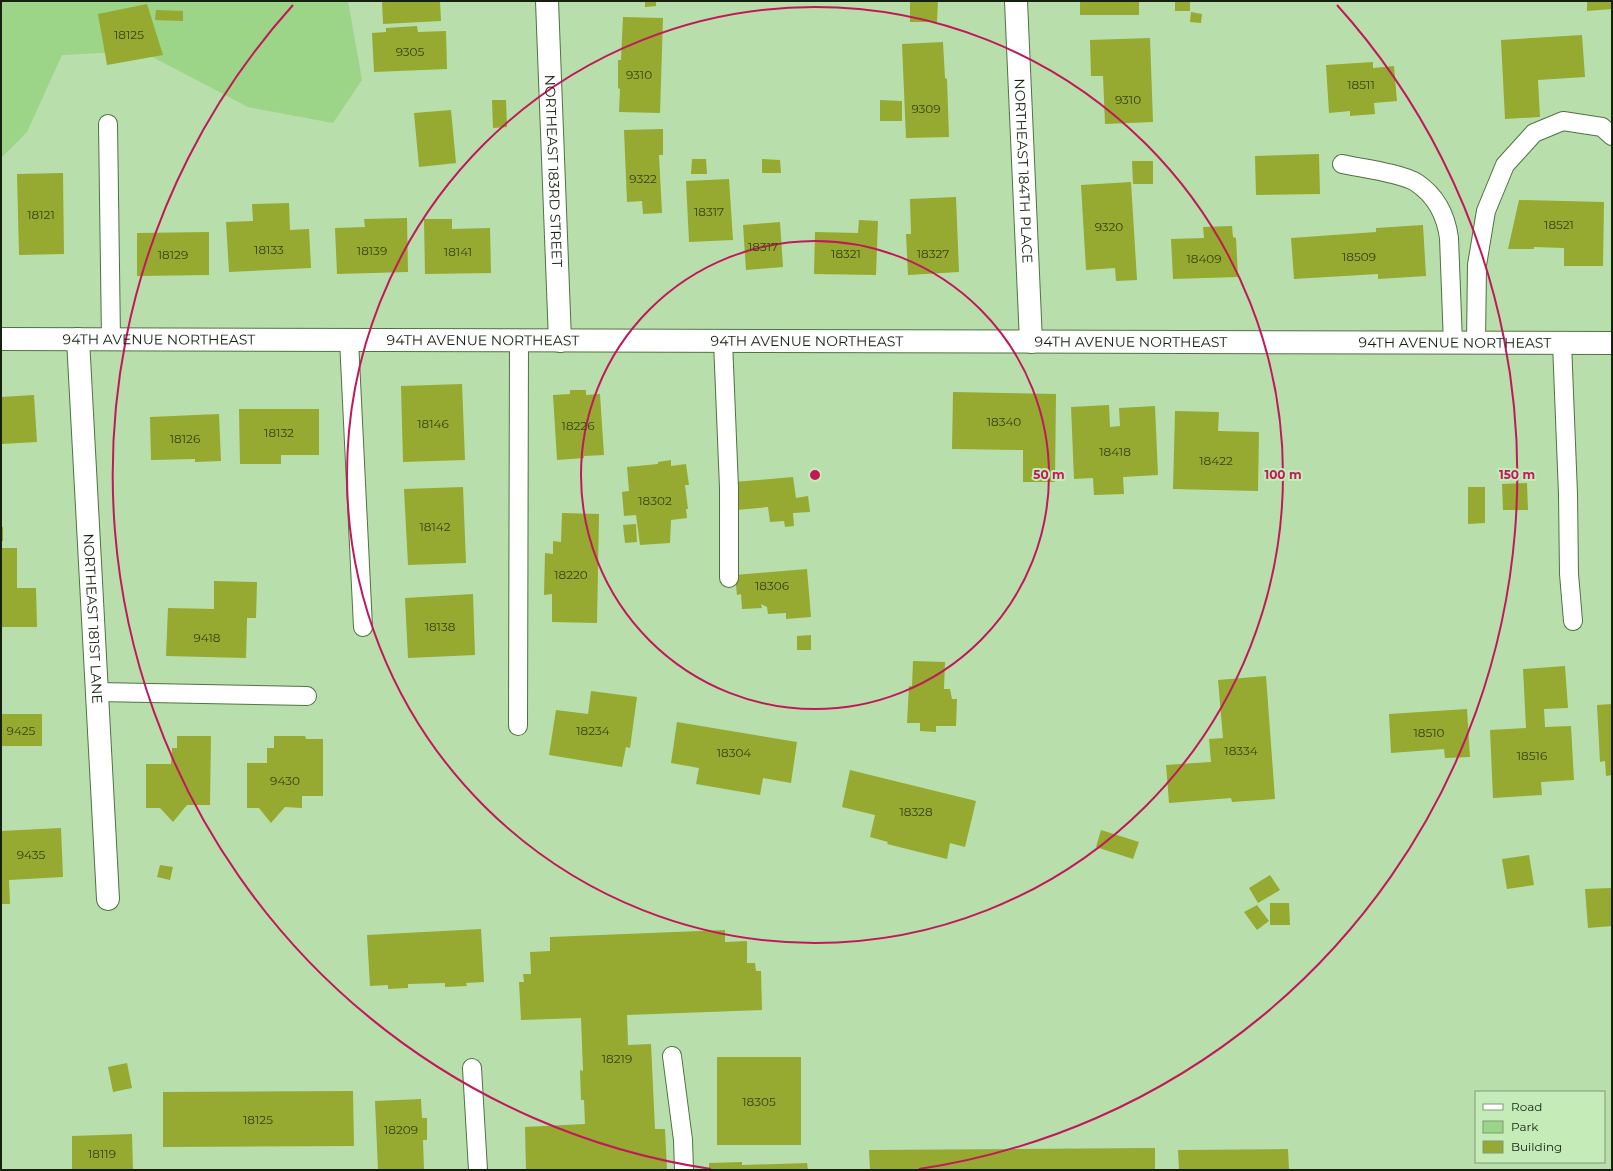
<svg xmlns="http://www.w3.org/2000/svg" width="1613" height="1171" font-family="Montserrat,sans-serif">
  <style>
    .green { fill: #9cd488 }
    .building { fill: #96a930 }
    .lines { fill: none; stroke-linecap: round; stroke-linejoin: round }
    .service-casing { stroke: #507243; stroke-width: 20 }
    .minor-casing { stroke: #507243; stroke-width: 24 }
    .service { stroke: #fff; stroke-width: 18 }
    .minor { stroke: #fff; stroke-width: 22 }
    .ring { fill: none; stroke: #c2185b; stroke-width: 2 }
    .labels { text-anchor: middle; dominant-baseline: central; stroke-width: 4; stroke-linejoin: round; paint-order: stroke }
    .number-label { font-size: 12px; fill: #344316 }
    .street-label { font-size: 14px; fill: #13210e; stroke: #c5ecb8 }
    .centre { fill: #c2185b; stroke: #c5ecb8; stroke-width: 2 }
    .ring-label { font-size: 12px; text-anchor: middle; font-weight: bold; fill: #c2185b; stroke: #c5ecb8; stroke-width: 4; stroke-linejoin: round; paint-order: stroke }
  </style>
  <rect width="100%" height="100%" fill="#b8dfab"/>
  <path class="green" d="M 1,1 L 348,1 L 362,80 L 333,123 L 248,107 L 141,51 L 62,55 L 27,132 L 1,158 Z"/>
  <path class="building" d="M 382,1 L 440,1 L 441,21 L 383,24 Z
    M 645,1 L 656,1 L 656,6 L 645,7 Z
    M 910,1 L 938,1 L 937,22 L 910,22 Z
    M 1080,1 L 1139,1 L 1139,15 L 1080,15 Z
    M 1175,1 L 1190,1 L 1190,11 L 1175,11 Z
    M 1587,1 L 1612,1 L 1612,9 L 1587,11 Z
    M 147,4 L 163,55 L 107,65 L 98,14 Z
    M 156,10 L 183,11 L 183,21 L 155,20 Z
    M 1191,12 L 1202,14 L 1201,23 L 1190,22 Z
    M 623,17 L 663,18 L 660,113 L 619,112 L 620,89 L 618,88 L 618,60 L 621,60 Z
    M 417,26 L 418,32 L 446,31 L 447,69 L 374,72 L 372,33 L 386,32 L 386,28 Z
    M 1582,35 L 1585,77 L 1538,80 L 1540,117 L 1505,119 L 1501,40 Z
    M 1150,38 L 1153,122 L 1105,124 L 1103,76 L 1091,76 L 1090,40 Z
    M 943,42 L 945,78 L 947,79 L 949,137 L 906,138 L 902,44 Z
    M 1373,62 L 1373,68 L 1394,66 L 1397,101 L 1374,103 L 1375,114 L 1350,116 L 1350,111 L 1329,113 L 1326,65 Z
    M 492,100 L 506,100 L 507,127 L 493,128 Z
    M 880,100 L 902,101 L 902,121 L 880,121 Z
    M 451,110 L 456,163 L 419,167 L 414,113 Z
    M 663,129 L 663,155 L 659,155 L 662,213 L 643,214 L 642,201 L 627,202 L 624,130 Z
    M 1319,154 L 1320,194 L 1256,195 L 1255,156 Z
    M 692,159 L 706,159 L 707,174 L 691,174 Z
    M 762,159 L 780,160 L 781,173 L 762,173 Z
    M 1132,161 L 1153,161 L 1153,184 L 1133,184 Z
    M 63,173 L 64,254 L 19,255 L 17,174 Z
    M 729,179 L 733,240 L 689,242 L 686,181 Z
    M 1131,182 L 1137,280 L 1116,281 L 1115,268 L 1086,270 L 1081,185 Z
    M 956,197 L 959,272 L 908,275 L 906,234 L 911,234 L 910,199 Z
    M 1519,200 L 1604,202 L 1603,266 L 1564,266 L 1564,248 L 1534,247 L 1534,249 L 1508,249 Z
    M 289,203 L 290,230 L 309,229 L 311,268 L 229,272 L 226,222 L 253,221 L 252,204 Z
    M 407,218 L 408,272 L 337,274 L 335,228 L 365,227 L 364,219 Z
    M 424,219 L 452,219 L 452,229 L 490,228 L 491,273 L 425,274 Z
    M 859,220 L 878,221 L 876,275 L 814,274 L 815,232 L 858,233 Z
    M 780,222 L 783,267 L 746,270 L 743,225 Z
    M 1423,225 L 1426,276 L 1378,279 L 1378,274 L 1294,279 L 1291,238 L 1376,232 L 1376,228 Z
    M 1232,226 L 1233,237 L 1236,238 L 1238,277 L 1173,279 L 1171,239 L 1204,238 L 1203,227 Z
    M 209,232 L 209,275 L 137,276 L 137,233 Z
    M 462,384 L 465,460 L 403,462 L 401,386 Z
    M 570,390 L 586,390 L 586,395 L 600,394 L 604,455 L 584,456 L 584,458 L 557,460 L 553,395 L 570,394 Z
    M 953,392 L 1056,394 L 1055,482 L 1023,482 L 1023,450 L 952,449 Z
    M 34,395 L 37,442 L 1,444 L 1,397 Z
    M 1109,405 L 1110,427 L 1120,426 L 1119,408 L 1155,406 L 1158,475 L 1123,477 L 1124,494 L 1094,495 L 1093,478 L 1074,479 L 1071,407 Z
    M 239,409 L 319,409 L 319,455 L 281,455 L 281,464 L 240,464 Z
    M 1175,411 L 1219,412 L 1218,431 L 1259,432 L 1258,491 L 1173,489 Z
    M 219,414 L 221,461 L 195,462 L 195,459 L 151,460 L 150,417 Z
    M 671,460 L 671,466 L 686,464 L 689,485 L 685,485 L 688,509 L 686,509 L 687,518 L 671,520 L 670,543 L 640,545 L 636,515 L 624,516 L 622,492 L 629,491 L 627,467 L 658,464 L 658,462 Z
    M 793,477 L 796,498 L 808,496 L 810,512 L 793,513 L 794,526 L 785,527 L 784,521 L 770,522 L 768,507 L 737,510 L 734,482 Z
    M 1527,483 L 1528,510 L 1503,510 L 1502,484 Z
    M 463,487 L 466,563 L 408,565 L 404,489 Z
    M 1468,487 L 1485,487 L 1485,523 L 1468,524 Z
    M 562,513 L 599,514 L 597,623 L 552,622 L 552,594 L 544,595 L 545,553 L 553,554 L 553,541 L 561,542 Z
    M 636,524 L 637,542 L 625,543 L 623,525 Z
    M 1,527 L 3,527 L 3,541 L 1,541 Z
    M 1,548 L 17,548 L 17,588 L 36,588 L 37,627 L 1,627 Z
    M 807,569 L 811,617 L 786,619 L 786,613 L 768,614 L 767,607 L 761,604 L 762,608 L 742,609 L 741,594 L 737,595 L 735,575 Z
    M 214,581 L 257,582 L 256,618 L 247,618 L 246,658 L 166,656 L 168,608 L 214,609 Z
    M 473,594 L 475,655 L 408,658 L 405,598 Z
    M 811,635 L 811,650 L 797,650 L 797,636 Z
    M 913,661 L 945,662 L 944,689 L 950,689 L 952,699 L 957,699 L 956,726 L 936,726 L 936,732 L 920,731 L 920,723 L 907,723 L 909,686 L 912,686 Z
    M 1565,666 L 1568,708 L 1544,709 L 1545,727 L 1571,726 L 1574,780 L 1541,782 L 1542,795 L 1493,798 L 1490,730 L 1526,728 L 1523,669 Z
    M 1266,676 L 1275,799 L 1232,802 L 1231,798 L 1169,803 L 1166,765 L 1211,762 L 1209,739 L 1223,738 L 1218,680 Z
    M 591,691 L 637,697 L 630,748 L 626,747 L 622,767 L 549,755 L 556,710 L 588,714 Z
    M 1612,704 L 1612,775 L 1606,776 L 1605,761 L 1600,762 L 1597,705 Z
    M 1467,709 L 1470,757 L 1445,758 L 1444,749 L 1391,753 L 1389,714 Z
    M 1,714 L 42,714 L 42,746 L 1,746 Z
    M 677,722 L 797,742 L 791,783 L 763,778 L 760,795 L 696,784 L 699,768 L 671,763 Z
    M 177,736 L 211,736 L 210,805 L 187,805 L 173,822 L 160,808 L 146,808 L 146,764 L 171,764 L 172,748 L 177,748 Z
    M 274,736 L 305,736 L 306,739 L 323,739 L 323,796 L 302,796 L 302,808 L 285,807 L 271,823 L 259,808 L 247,808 L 247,763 L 267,763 L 267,748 L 274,748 Z
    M 850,770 L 976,801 L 965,847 L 950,843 L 947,859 L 887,844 L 888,842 L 870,837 L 875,815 L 842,807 Z
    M 61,828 L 63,877 L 9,880 L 10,904 L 1,904 L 1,831 Z
    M 1101,830 L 1139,842 L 1133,859 L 1096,847 Z
    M 1529,855 L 1534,885 L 1507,889 L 1502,859 Z
    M 160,865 L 173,867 L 170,880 L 157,877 Z
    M 1270,875 L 1280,890 L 1258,903 L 1249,888 Z
    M 1612,888 L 1612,926 L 1588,928 L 1585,889 Z
    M 1270,903 L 1289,903 L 1290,925 L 1270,925 Z
    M 1257,905 L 1269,921 L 1257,930 L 1244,912 Z
    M 481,929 L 484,982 L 466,983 L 467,986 L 445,987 L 445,983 L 408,984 L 408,988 L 388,989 L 388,985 L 370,986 L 367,935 Z
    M 725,930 L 725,942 L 747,941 L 747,963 L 755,963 L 756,971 L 761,971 L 762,1010 L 627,1015 L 628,1045 L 651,1044 L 655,1129 L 665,1129 L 667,1170 L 526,1170 L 525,1127 L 585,1124 L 584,1100 L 581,1100 L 580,1070 L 583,1071 L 581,1018 L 521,1020 L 519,982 L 524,982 L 523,974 L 531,974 L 530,952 L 550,951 L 550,937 Z
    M 717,1057 L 801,1057 L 801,1145 L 717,1145 Z
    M 127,1063 L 132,1088 L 113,1092 L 108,1067 Z
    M 353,1091 L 354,1146 L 163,1147 L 163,1092 Z
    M 421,1099 L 422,1118 L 427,1118 L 427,1140 L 423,1140 L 424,1170 L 378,1170 L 375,1101 Z
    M 132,1134 L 133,1170 L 72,1170 L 72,1136 Z
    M 1155,1148 L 1155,1170 L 870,1170 L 869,1150 Z
    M 1288,1149 L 1289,1170 L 1179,1170 L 1178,1150 Z
    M 742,1162 L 742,1165 L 807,1163 L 808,1170 L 709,1170 L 709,1163 Z"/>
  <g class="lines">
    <defs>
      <path id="service" d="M 108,124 L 111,339
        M 1342,164 C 1360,168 1402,173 1417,183 C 1436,196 1446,216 1449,238 L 1453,343
        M 349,340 L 363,627
        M 723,341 L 729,488 L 729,578
        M 1476,343 L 1477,265 L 1486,211 L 1505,165 L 1534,133 L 1563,121 L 1602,127 L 1612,136
        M 1562,343 L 1568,494 L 1569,574 L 1573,621
        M 97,692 L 307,696
        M 518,726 L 519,340
        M 672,1056 L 683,1140 L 684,1170
        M 472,1068 L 478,1170"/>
      <g id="minor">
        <path id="s1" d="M 547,1 L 560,341"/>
        <path id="s2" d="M 1016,1 L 1031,342"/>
        <path id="s3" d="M 1,339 L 1612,343"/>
        <path id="s4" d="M 78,339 L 108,899"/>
      </g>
    </defs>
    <use href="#service" class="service-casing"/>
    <use href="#minor" class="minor-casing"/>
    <use href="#service" class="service"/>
    <use href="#minor" class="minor"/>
  </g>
  <g class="ring">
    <circle cx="815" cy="475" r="234"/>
    <circle cx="815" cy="475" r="468"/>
    <path d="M711 1169A702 702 0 0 1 293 5M1337 5A702 702 0 0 1 919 1169"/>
  </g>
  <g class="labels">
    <g class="number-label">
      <text x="129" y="34">18125</text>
      <text x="410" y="51">9305</text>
      <text x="639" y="74">9310</text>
      <text x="1361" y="84">18511</text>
      <text x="1128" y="99">9310</text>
      <text x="926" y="108">9309</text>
      <text x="643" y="178">9322</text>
      <text x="709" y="211">18317</text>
      <text x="41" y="214">18121</text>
      <text x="1559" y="224">18521</text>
      <text x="1109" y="226">9320</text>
      <text x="763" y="246">18317</text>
      <text x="269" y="249">18133</text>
      <text x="372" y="250">18139</text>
      <text x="458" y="251">18141</text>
      <text x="846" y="253">18321</text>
      <text x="933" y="253">18327</text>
      <text x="173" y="254">18129</text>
      <text x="1359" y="256">18509</text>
      <text x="1204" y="258">18409</text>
      <text x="1004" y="421">18340</text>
      <text x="433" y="423">18146</text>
      <text x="578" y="425">18226</text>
      <text x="279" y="432">18132</text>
      <text x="185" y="438">18126</text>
      <text x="1115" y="451">18418</text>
      <text x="1216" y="460">18422</text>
      <text x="655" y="500">18302</text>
      <text x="435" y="526">18142</text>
      <text x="571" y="574">18220</text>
      <text x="772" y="585">18306</text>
      <text x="440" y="626">18138</text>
      <text x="207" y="637">9418</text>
      <text x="21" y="730">9425</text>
      <text x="593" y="730">18234</text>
      <text x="1429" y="732">18510</text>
      <text x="1241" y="750">18334</text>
      <text x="734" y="752">18304</text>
      <text x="1532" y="755">18516</text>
      <text x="285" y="780">9430</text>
      <text x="916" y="811">18328</text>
      <text x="31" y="854">9435</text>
      <text x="617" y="1058">18219</text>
      <text x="759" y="1101">18305</text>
      <text x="258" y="1119">18125</text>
      <text x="401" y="1129">18209</text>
      <text x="102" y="1153">18119</text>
    </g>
    <g class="street-label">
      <text stroke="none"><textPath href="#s1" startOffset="170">NORTHEAST 183RD STREET</textPath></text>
      <text stroke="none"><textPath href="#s2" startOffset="170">NORTHEAST 184TH PLACE</textPath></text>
      <text stroke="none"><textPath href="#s3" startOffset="158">94TH AVENUE NORTHEAST</textPath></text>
      <text stroke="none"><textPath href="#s3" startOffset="482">94TH AVENUE NORTHEAST</textPath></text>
      <text stroke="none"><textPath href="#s3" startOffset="806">94TH AVENUE NORTHEAST</textPath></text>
      <text stroke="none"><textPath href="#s3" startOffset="1130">94TH AVENUE NORTHEAST</textPath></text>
      <text stroke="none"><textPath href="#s3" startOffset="1454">94TH AVENUE NORTHEAST</textPath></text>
      <text stroke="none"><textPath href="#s4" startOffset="280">NORTHEAST 181ST LANE</textPath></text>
    </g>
  </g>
  <circle cx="815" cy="475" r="6" class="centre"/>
  <g class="ring-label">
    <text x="1049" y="479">50 m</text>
    <text x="1283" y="479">100 m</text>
    <text x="1517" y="479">150 m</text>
  </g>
  <rect width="1613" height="1171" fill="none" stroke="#13210e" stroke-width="4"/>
  <rect x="1475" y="1091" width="130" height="72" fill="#c5ecb8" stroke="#7e9b74"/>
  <rect x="1483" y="1104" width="20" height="6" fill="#ffffff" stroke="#7e9b74"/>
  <text x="1511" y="1111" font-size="12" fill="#13210e">Road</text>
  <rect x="1483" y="1121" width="20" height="12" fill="#9cd488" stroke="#7e9b74"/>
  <text x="1511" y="1131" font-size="12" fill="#13210e">Park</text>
  <rect x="1483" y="1141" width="20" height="12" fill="#96a930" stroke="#7e9b74"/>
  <text x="1511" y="1151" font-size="12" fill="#13210e">Building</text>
</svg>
